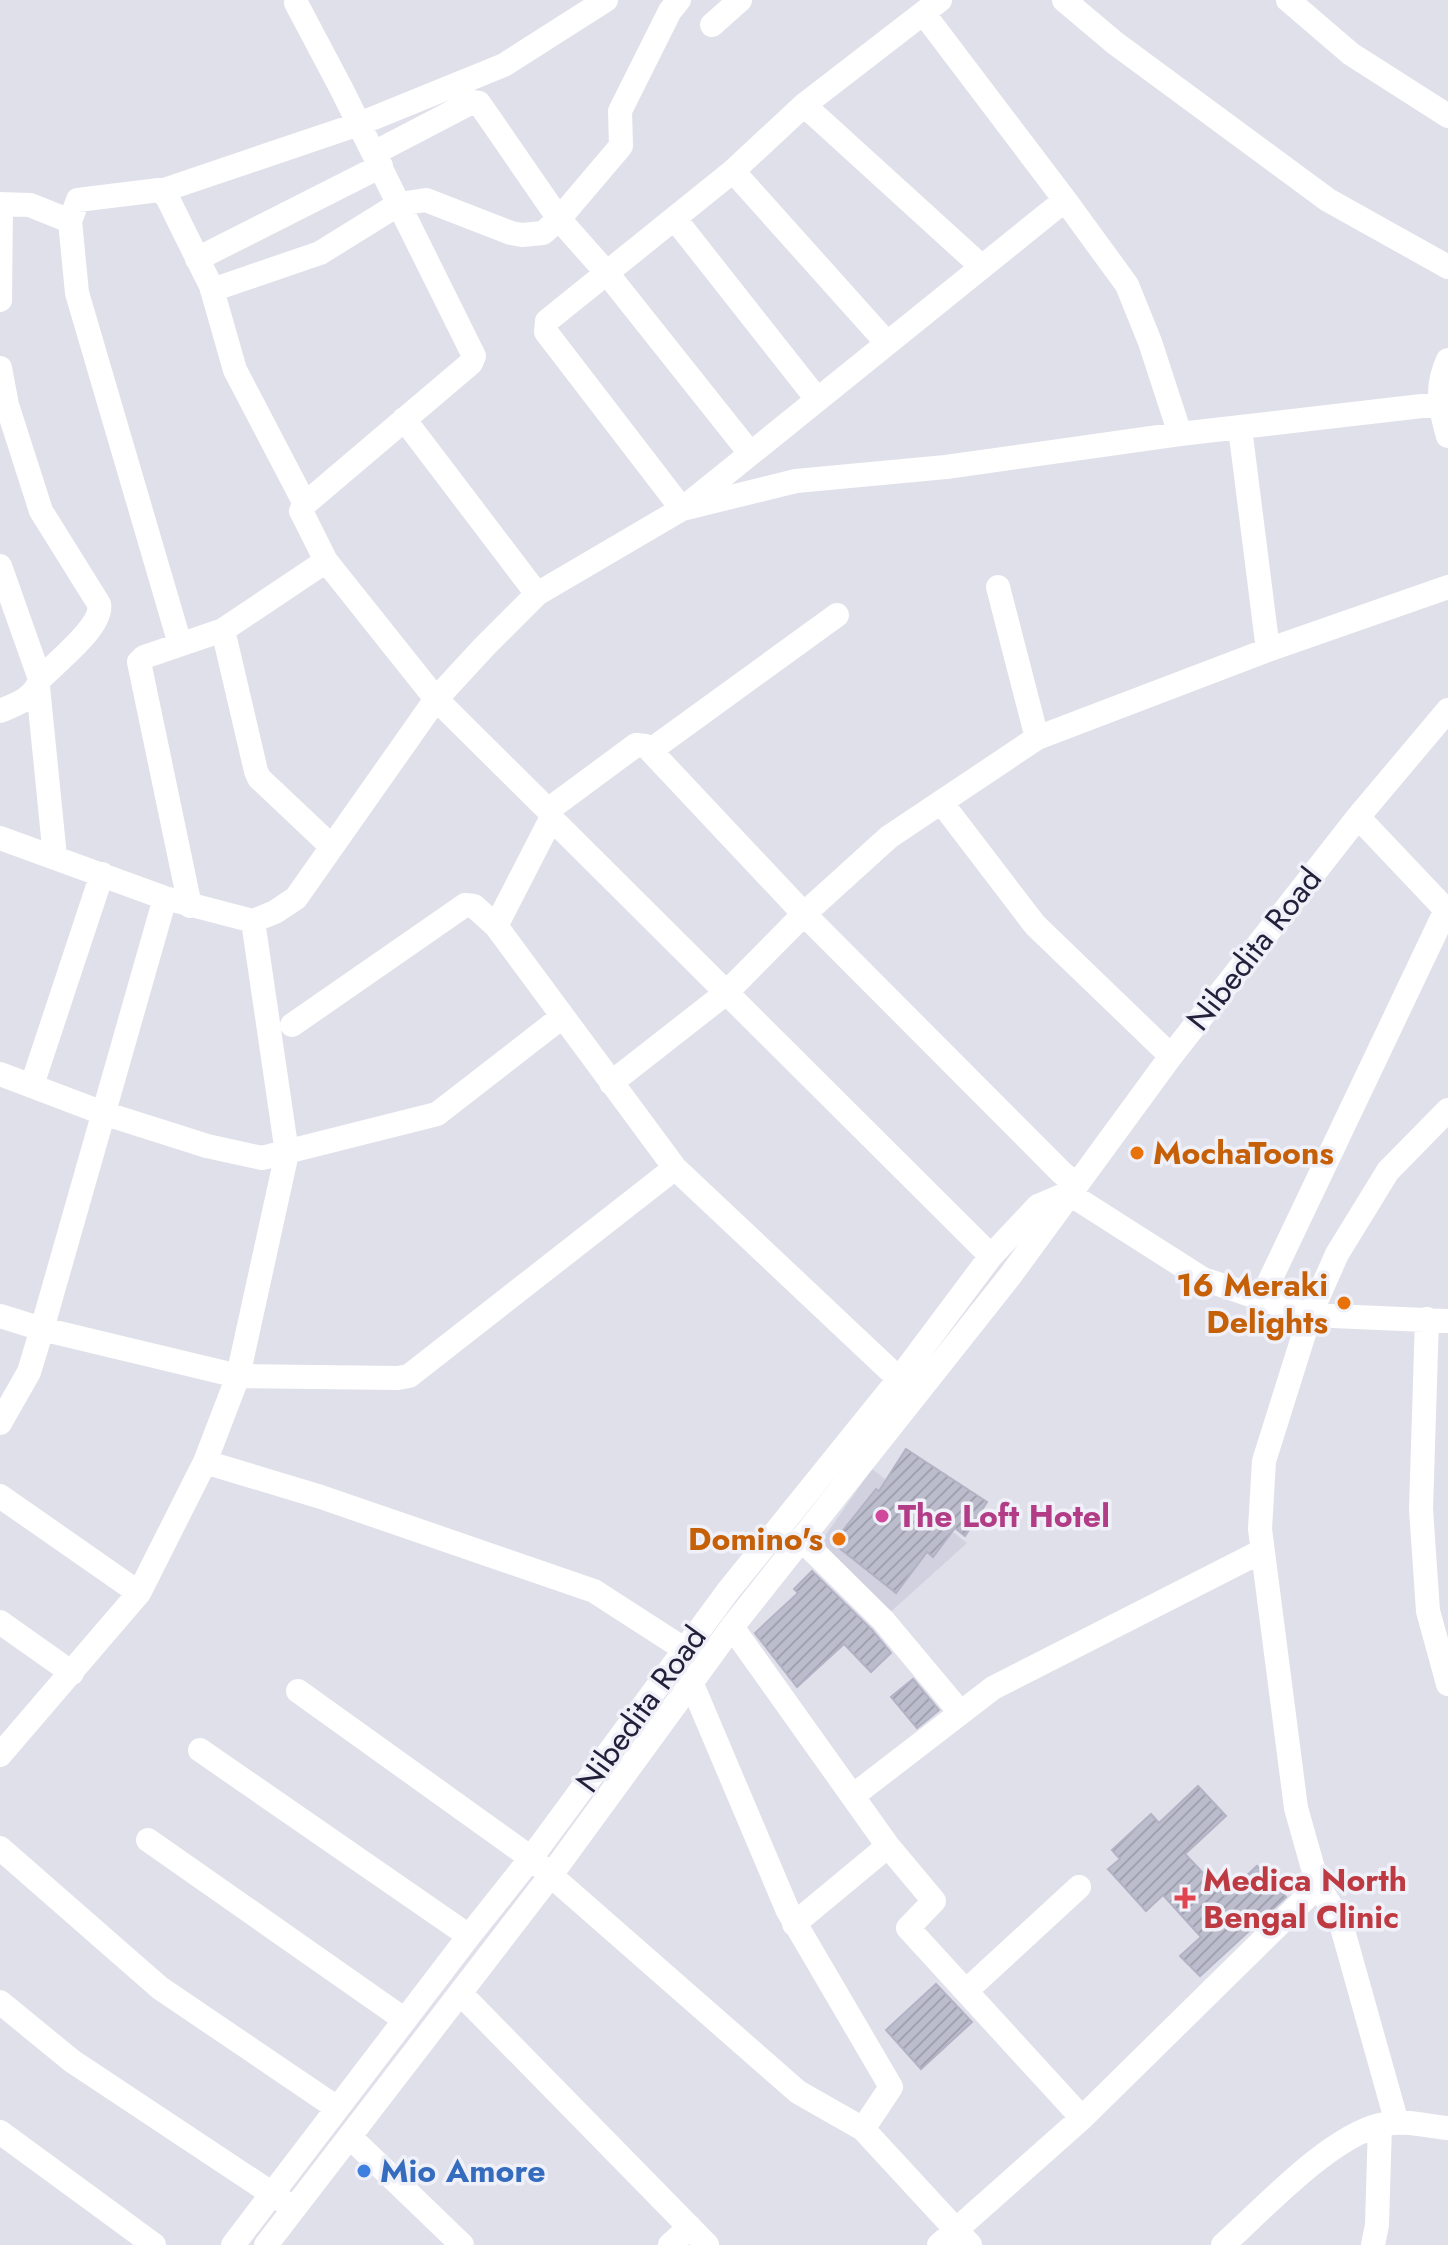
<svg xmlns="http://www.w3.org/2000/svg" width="1448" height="2245" font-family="Jost,sans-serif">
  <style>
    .built { fill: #d1d1df }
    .building { fill: url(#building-hatch); stroke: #b2b2c5; stroke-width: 2 }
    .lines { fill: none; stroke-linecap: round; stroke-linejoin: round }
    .minor { stroke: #fff; stroke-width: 24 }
    .food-dot { fill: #e8710a; stroke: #f0f1f8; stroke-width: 3 }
    .hotel-dot { fill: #d1479c; stroke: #f0f1f8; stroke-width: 3 }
    .health-dot { fill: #e0444e; stroke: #f0f1f8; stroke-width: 3 }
    .shop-dot { fill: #3f7fe0; stroke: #f0f1f8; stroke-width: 3 }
    .labels { text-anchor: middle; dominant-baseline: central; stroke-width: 7; stroke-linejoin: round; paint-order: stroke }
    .street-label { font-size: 32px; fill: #24203c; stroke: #f0f1f8 }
    .food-label { font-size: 32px; font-weight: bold; fill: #c56008; stroke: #f0f1f8; text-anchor: end }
    .hotel-label { font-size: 32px; font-weight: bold; fill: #b23c85; stroke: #f0f1f8; text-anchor: start }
    .health-label { font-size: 32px; font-weight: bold; fill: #be3a42; stroke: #f0f1f8; text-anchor: start }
    .shop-label { font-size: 32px; font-weight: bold; fill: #366cbe; stroke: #f0f1f8; text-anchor: start }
  </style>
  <defs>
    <pattern id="building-hatch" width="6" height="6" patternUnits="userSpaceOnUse" patternTransform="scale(2)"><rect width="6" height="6" fill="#bcbdcc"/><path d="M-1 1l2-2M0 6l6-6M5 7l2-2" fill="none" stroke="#a1a2b0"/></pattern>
  </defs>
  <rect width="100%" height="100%" fill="#e0e0eb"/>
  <path class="built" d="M 872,1469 L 967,1543 L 887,1615 L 818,1546 Z"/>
  <path class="building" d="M 906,1449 L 987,1502 L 965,1536 L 955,1528 L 933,1557 L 927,1552 L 896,1593 L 833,1543 L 876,1489 L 879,1491 Z
    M 812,1571 L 872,1630 L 891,1653 L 871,1672 L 844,1644 L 797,1687 L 755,1633 L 798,1593 L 794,1589 Z
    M 913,1679 L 939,1710 L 917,1728 L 891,1697 Z
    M 1198,1786 L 1226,1816 L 1185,1854 L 1225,1896 L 1257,1866 L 1286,1897 L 1200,1976 L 1180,1956 L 1201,1937 L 1163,1895 L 1146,1911 L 1108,1869 L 1120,1859 L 1112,1850 L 1151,1814 L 1159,1823 Z
    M 936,1984 L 972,2022 L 921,2069 L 886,2030 Z"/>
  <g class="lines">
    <path class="minor" d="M 940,0 L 804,105 L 733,171 L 547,321 L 546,332 L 682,509 L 1065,200
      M 1064,0 L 1115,43 L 1328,200 L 1448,267
      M 1288,0 L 1351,54 L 1448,116
      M 296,3 L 341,88 L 474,356 L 471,363 L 305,504 L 301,511 L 326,561 L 436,699 L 548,810 L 552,817 L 496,926
      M 924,14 L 1065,200 L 1127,285 L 1150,342 L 1180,434
      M 712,25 L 740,0
      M 804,105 L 982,267
      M 374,153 L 472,102 L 479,103 L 559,219 L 606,272 L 750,453
      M 733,171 L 887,343
      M 161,191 L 359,124 L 504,65 L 606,0
      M 0,204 L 30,205 L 70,221
      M 675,219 L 817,399
      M 197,259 L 381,166
      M 212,290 L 320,253 L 399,204 L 426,200 L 511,233 L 522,235 L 543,233 L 559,219 L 621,146 L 620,111 L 670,11 L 679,0
      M 0,300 L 1,204
      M 1448,360 C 1435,387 1440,409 1448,436
      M 0,368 L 7,405 L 41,511 L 99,604 C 104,626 55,663 40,679
      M 404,419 L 537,594
      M 1240,428 L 1268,650
      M 0,566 L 40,679 C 35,698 17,704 0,711
      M 998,587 L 1037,738
      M 223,630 L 256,771 L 259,778 L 331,846
      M 180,644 L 77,293 L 70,221 L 78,200 L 159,190 L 167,197 L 211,286 L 235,370 L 305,504
      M 38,687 L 55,857
      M 651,750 L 837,615
      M 941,802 L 1035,925 L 1171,1056
      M 548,810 L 636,745 L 646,746 L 804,914 L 1062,1173 L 1075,1183
      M 1358,817 L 1448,912
      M 553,820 L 991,1256
      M 0,838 L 165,898 L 253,921 L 275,912 L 296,898 L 436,699 L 484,647 L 537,594 L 682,509 L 796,481 L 946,467 L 1180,434 L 1439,404
      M 190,906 L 139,662 L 144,657 L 223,630 L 326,561
      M 292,1025 L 465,905 L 474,906 L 496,926 L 675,1168 L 899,1379
      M 0,1074 L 103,1113 L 207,1146 L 262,1158 L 437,1114 L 562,1017
      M 611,1083 L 726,993 L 804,914 L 889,837 L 1037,738 L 1268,650 L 1448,587
      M 32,1085 L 102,874
      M 1068,1193 L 1203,1279 L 1310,1315 L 1448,1321
      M 1261,1299 L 1446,910
      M 0,1316 L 42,1329 L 238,1376 L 398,1378 L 409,1376 L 675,1168
      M 1427,1319 L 1421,1509 L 1428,1611 L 1448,1684
      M 0,1423 L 29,1372 L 42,1329 L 165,898
      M 205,1462 L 321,1497 L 594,1591 L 684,1649
      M 0,1496 L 139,1593
      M 801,1539 L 883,1620 L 960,1712
      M 0,1622 L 72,1673
      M 732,1627 L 888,1846 L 934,1901 L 908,1928 L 1082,2118
      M 691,1682 L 788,1911 L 891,2087 L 863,2129
      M 298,1691 L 531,1858 L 798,2092 L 863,2129 L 970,2245
      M 200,1750 L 469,1936
      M 0,1755 L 139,1593 L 205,1462 L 238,1376 L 287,1153 L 253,921
      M 854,1795 L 993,1688 L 1262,1551
      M 148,1840 L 405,2020
      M 0,1848 L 160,1988 L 337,2108
      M 794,1924 L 888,1846
      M 966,1991 L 1079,1887
      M 460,1993 L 707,2245
      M 0,2002 L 72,2061 L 286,2203
      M 1397,2123 L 1340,1920 L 1318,1886 L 1296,1808 L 1260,1529 L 1264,1461 L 1310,1315 L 1337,1254 L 1388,1171 L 1448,1110
      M 0,2132 L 154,2245
      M 351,2138 L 462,2245
      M 233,2245 L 469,1936 L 531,1858 L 728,1591 L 899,1379 L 991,1256 L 1038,1206 L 1066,1194
      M 266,2245 L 551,1875 L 732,1627 L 1010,1276 L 1171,1056 L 1358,817 L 1448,710
      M 670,2245 L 690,2227
      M 939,2245 L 1082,2118 L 1318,1886
      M 1223,2245 C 1263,2209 1328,2138 1380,2125 C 1401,2119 1427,2126 1448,2128
      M 1373,2245 L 1377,2225 L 1380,2125"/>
  </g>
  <g class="food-dot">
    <circle cx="1137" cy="1153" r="8"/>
    <circle cx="1344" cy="1303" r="8"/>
    <circle cx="839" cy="1539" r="8"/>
  </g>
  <circle class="hotel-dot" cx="882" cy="1516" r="8"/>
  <path class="health-dot" d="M1181 1886h8v8h8v8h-8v8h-8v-8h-8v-8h8z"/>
  <circle class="shop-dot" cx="364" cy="2171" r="8"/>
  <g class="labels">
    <g class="street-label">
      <text transform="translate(1254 949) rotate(-52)">Nibedita Road</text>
      <text transform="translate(641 1709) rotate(-54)">Nibedita Road</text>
    </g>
    <g class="food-label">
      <text x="1153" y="1153" text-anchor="start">MochaToons</text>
      <text x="1328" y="1285">16 Meraki<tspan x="1328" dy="37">Delights</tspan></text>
      <text x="823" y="1539">Domino's</text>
    </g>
    <g class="hotel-label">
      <text x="898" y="1516">The Loft Hotel</text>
    </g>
    <g class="health-label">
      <text x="1203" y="1880">Medica North<tspan x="1203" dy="37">Bengal Clinic</tspan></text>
    </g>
    <g class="shop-label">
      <text x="380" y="2171">Mio Amore</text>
    </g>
  </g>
</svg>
